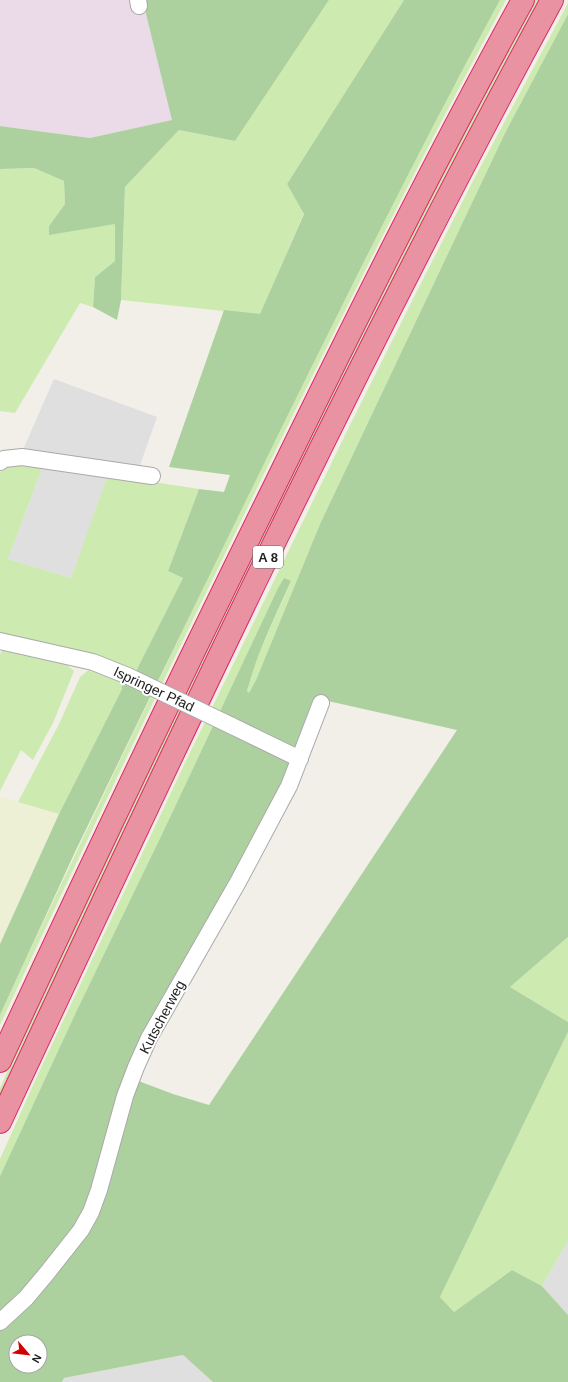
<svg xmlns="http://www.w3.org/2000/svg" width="568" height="1382" font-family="Helvetica,sans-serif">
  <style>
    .residential { fill: #e0dfdf }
    .industrial { fill: #ebdbe8 }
    .farmland { fill: #eef0d5 }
    .grass { fill: #cdebb0 }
    .forest { fill: #add19e; fill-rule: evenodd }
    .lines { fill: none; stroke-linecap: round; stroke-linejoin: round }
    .minor-casing { stroke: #a9a9a9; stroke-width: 18 }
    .highway-casing { stroke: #dc2a67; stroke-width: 24 }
    .minor { stroke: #fff; stroke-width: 16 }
    .highway { stroke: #e892a2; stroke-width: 22 }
    .minor-bridge-casing { stroke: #a9a9a9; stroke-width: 18; stroke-linecap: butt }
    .minor-bridge { stroke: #fff; stroke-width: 16 }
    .labels { text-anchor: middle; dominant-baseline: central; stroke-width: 4; stroke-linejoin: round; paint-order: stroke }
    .shield { fill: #fff; stroke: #646464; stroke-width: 1 }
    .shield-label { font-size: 13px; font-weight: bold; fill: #222 }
    .street-label { font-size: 14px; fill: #222; stroke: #fff }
  </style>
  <rect width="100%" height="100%" fill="#f2efe9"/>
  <path class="residential" d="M 54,379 L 157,417 L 139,468 L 113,464 L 71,578 L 8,559 L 43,466 L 22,452 Z
    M 568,1241 L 568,1315 L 542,1286 Z
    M 183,1355 L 213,1382 L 62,1382 L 64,1378 Z"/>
  <path class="industrial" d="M 0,0 L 133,0 L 134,6 L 146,14 L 173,120 L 90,138 L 0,126 Z"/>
  <path class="farmland" d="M 0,796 L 59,814 L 0,944 Z"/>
  <path class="grass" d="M 329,0 L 404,0 L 287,184 L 304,213 L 260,315 L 121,300 L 125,187 L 179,130 L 235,141 Z
    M 500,0 L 506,0 C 431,138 361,278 291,419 C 192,620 95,822 0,1025 L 0,1015 C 76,851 154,689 233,527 C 319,350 407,173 500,0 Z
    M 535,0 L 540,0 L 458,154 L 176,722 L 74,938 L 0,1098 L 0,1088 L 22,1039 C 129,813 237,586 348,362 C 409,241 471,120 535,0 Z
    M 568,3 L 568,14 L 505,133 L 320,524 L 256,680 L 249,694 L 247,691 C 257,653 275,618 291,582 L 284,578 L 278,588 L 163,832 L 77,1010 L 0,1176 L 0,1159 L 38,1074 L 184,765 L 351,423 L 418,289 L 475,177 Z
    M 34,168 L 64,181 L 65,204 L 49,226 L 115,224 L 115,261 L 95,277 L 93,307 L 80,303 L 15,413 L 0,411 L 0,169 Z
    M 9,465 L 43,466 L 8,559 L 71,578 L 108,475 L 199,489 L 168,571 L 183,578 L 135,673 L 0,639 L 0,472 Z
    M 4,647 C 25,651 59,656 74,671 L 53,723 L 33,760 L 21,750 L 0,791 L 0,654 Z
    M 91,668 L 121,680 L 122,689 L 59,814 L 18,802 L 59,724 L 80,677 Z
    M 568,937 L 568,1022 L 510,987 Z
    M 568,1032 L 568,1241 L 542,1286 L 512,1270 L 454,1312 L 440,1297 Z"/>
  <path class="forest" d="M 143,0 L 329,0 L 235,141 L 179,130 L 125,187 L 121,300 L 117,320 L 93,307 L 95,277 L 115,261 L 115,224 L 49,235 L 49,226 L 65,204 L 64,181 L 34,168 L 0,169 L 0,126 L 90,138 L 172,120 L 146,14 Z
    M 404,0 L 500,0 C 379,224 269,454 157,683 L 135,673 L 183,578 L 168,571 L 199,489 L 224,492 L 230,475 L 169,467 L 224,310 L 260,314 L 304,214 L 287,184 Z
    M 568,14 L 568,937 L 510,987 L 568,1022 L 568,1032 L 440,1297 L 454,1312 L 512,1270 L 542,1286 L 568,1315 L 568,1382 L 213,1382 L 183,1355 L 64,1378 L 62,1382 L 0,1382 L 0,1176 L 77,1010 L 163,832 L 278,588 L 284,578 L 291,581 C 275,617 257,653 247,691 L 249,693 L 256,680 L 320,524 L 505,133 ZM 319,699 L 457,730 L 209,1105 L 173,1094 L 128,1077 L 290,774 ZM 16,1342 L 40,1342 L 40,1366 L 16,1366 Z
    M 121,680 L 152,693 L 75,852 L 0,1015 L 0,944 L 59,814 L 122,689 Z"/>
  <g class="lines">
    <defs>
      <path id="minor" d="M 138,0 L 139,6
        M 0,462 L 4,459 L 22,457 L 152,476
        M 0,641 L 93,662 L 128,676
        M 230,725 L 300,759
        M 0,1322 L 26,1298 L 47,1273 L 81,1230 L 91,1212 L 99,1190 L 125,1096 L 136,1067 L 149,1038 L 238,882 L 281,801 L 289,786 L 321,703"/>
      <path id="highway" d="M 0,1061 C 89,869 180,678 274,487 C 354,323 435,160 523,0
        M 0,1122 C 176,744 353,367 552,0"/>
    </defs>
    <use href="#minor" class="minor-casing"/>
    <use href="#highway" class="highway-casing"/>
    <use href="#minor" class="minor"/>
    <use href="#highway" class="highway"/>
    <defs>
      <path id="minor-bridge" d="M 128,676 L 230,725"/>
    </defs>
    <use href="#minor-bridge" class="minor-bridge-casing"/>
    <use href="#minor-bridge" class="minor-bridge"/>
  </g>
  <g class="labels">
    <rect class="shield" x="253" y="546" width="30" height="22" rx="3"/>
    <g class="shield-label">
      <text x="268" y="557">A 8</text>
    </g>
    <g class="street-label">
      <text transform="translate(154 689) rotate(25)">Ispringer Pfad</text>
      <text transform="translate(162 1017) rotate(-62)">Kutscherweg</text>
    </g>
  </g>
  <g transform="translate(28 1354) rotate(118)"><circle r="19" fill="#ffffff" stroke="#a7a7a7"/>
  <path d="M0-3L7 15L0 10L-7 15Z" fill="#d40000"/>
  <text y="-6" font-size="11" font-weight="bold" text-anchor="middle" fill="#222222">N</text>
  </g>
</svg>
